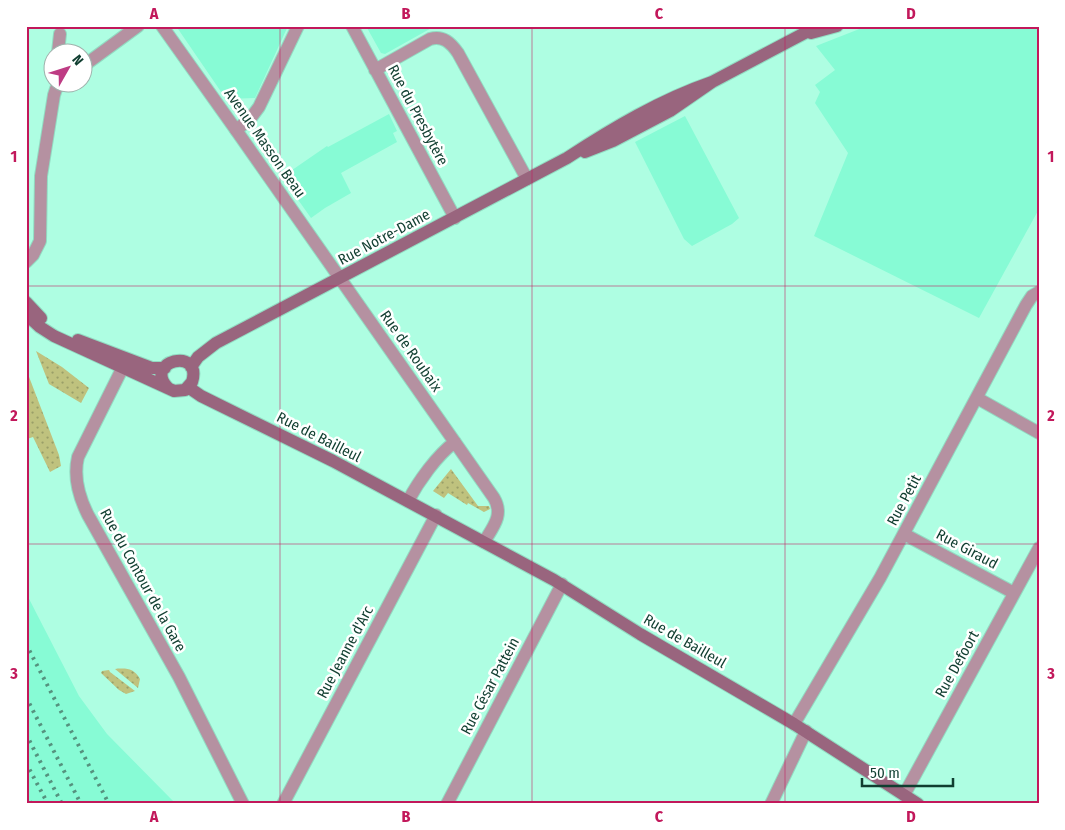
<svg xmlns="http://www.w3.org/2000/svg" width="1065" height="830" font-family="'Fira Sans Condensed',sans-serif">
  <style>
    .built { fill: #87fbd5 }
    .grass { fill: url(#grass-dots) }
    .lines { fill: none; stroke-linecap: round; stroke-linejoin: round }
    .minor-casing { stroke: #92dbc2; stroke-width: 14 }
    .tertiary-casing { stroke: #92dbc2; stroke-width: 14 }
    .secondary-casing { stroke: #92dbc2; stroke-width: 14 }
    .minor { stroke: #b591a1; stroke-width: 12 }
    .tertiary { stroke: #b591a1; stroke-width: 12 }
    .secondary { stroke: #99657e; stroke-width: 12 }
    .rail { stroke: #55927e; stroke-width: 4; stroke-dasharray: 2.5 5; stroke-linecap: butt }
    .grid { fill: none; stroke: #c2185b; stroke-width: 1; stroke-opacity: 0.55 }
    .labels { text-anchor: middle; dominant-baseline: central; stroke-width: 5; stroke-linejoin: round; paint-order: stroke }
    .street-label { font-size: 15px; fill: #103e30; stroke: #fff }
    .neatline { fill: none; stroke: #c2185b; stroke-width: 2 }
    .grid-label { font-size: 16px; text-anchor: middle; font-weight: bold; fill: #c2185b }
  </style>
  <defs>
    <pattern id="grass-dots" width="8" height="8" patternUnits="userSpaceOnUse" patternTransform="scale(1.25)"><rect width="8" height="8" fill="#bfc27e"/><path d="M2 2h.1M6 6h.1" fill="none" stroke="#9a9f68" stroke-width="1.8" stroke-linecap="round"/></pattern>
  </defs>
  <rect width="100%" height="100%" fill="#aefee2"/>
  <path class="built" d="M 176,26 L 288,26 L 255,98 L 226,99 Z
    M 366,26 L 435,26 L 385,54 L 381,53 Z
    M 867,26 L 1035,26 L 1039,34 L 1039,209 L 979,318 L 814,236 L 848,153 L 815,103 L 820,92 L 815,85 L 835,70 L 816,46 Z
    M 389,114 L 397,131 L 393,133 L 397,142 L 341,173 L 351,193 L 325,208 L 311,218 L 282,177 L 327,146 L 328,147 Z
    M 685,116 L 739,218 L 732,224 L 692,246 L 684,239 L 635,142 Z
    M 26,593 L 79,696 L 107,734 L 176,804 L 26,804 Z"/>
  <path class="grass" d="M 36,351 L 62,367 L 89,388 L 81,403 L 49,384 Z
    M 26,369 L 59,455 L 61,466 L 50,472 L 33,437 L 27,439 L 26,436 Z
    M 451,469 L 478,506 L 489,506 L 490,509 L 484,512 L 468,503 L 467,505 L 448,493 L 444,498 L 433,491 Z
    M 115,669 C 126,668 134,668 140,679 L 138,688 Z
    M 109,670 L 110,672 L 135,691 L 126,694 L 119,690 L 101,673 L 102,671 Z"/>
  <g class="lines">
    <defs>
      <path id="minor" d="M 352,26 L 455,218
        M 58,52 L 60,34
        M 82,67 L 138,26
        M 375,70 L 430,39 C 443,35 451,43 458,53 L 527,179
        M 236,130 L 494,498 C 504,515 493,527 484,542
        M 26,262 L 33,255 L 40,241 L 41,176 L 54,95 L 56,89 L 62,82
        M 123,367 L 78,457 C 73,478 79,497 88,515 L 179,677 L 243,804
        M 977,398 L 1039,433
        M 408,501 C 418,482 437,455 455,442
        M 904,534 L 1014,593
        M 794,724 L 880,578 L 1026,305 L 1032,296 L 1039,292
        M 904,795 L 1039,548
        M 283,804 L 436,515
        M 447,804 L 562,584
        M 771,804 L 806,731"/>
      <path id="tertiary" d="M 162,26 L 236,130 L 250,119 L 259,107 L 298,26"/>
      <path id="secondary" d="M 811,33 L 837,26
        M 585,152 L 613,141 L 670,111 L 712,82 L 818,26
        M 26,302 L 41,318
        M 26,314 L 40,327 L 54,336 L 174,391 L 185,390 L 192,382 C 203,346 142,361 168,388
        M 78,340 L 152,368 L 165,368
        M 191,367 L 198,357 L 216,343 L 567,158 C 613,128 660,100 712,82
        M 188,387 L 201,396 L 333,461 L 554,580 L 640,634 L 794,724 L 918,804"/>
    </defs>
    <use href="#minor" class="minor-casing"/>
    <use href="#tertiary" class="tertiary-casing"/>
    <use href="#secondary" class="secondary-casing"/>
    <use href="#minor" class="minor"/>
    <use href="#tertiary" class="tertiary"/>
    <use href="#secondary" class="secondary"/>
    <path class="rail" d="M 26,644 L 109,804
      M 26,697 L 81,804
      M 26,734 L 62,804
      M 26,763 L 48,804
      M 26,795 L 31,804"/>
  </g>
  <path class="grid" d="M 280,26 L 280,804M 532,26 L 532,804M 785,26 L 785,804M 26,286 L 1039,286M 26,544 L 1039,544"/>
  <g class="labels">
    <g class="street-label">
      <text transform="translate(418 115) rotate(62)">Rue du Presbytère</text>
      <text transform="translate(265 143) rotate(55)">Avenue Masson Beau</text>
      <text transform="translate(384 237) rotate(-28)">Rue Notre-Dame</text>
      <text transform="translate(411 351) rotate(55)">Rue de Roubaix</text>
      <text transform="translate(319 437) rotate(27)">Rue de Bailleul</text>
      <text transform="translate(904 500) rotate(-62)">Rue Petit</text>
      <text transform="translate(967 549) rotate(28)">Rue Giraud</text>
      <text transform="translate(143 580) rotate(61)">Rue du Contour de la Gare</text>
      <text transform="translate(685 641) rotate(30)">Rue de Bailleul</text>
      <text transform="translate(345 652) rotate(-62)">Rue Jeanne d'Arc</text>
      <text transform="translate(957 664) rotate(-61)">Rue Defoort</text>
      <text transform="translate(490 686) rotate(-62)">Rue César Pattein</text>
    </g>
  </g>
  <rect width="1065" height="830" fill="none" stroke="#ffffff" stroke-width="55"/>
  <g transform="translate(68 68) rotate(51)"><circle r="24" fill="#ffffff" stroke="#9fb2ac"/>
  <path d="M0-4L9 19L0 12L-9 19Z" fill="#be3c84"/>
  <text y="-8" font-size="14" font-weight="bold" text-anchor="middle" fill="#103e30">N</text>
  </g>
  <path d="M862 778v8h91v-8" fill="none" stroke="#103e30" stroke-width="2.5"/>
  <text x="870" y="778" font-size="15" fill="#103e30" stroke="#ffffff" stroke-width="4" paint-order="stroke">50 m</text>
  <rect x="28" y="28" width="1010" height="774" class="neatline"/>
  <g class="grid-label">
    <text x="154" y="19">A</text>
    <text x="406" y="19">B</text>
    <text x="659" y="19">C</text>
    <text x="911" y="19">D</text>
    <text x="14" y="162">1</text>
    <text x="1051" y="162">1</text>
    <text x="14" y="421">2</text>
    <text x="1051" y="421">2</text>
    <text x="14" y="679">3</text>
    <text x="1051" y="679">3</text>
    <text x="154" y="822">A</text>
    <text x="406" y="822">B</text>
    <text x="659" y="822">C</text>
    <text x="911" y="822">D</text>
  </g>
</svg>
